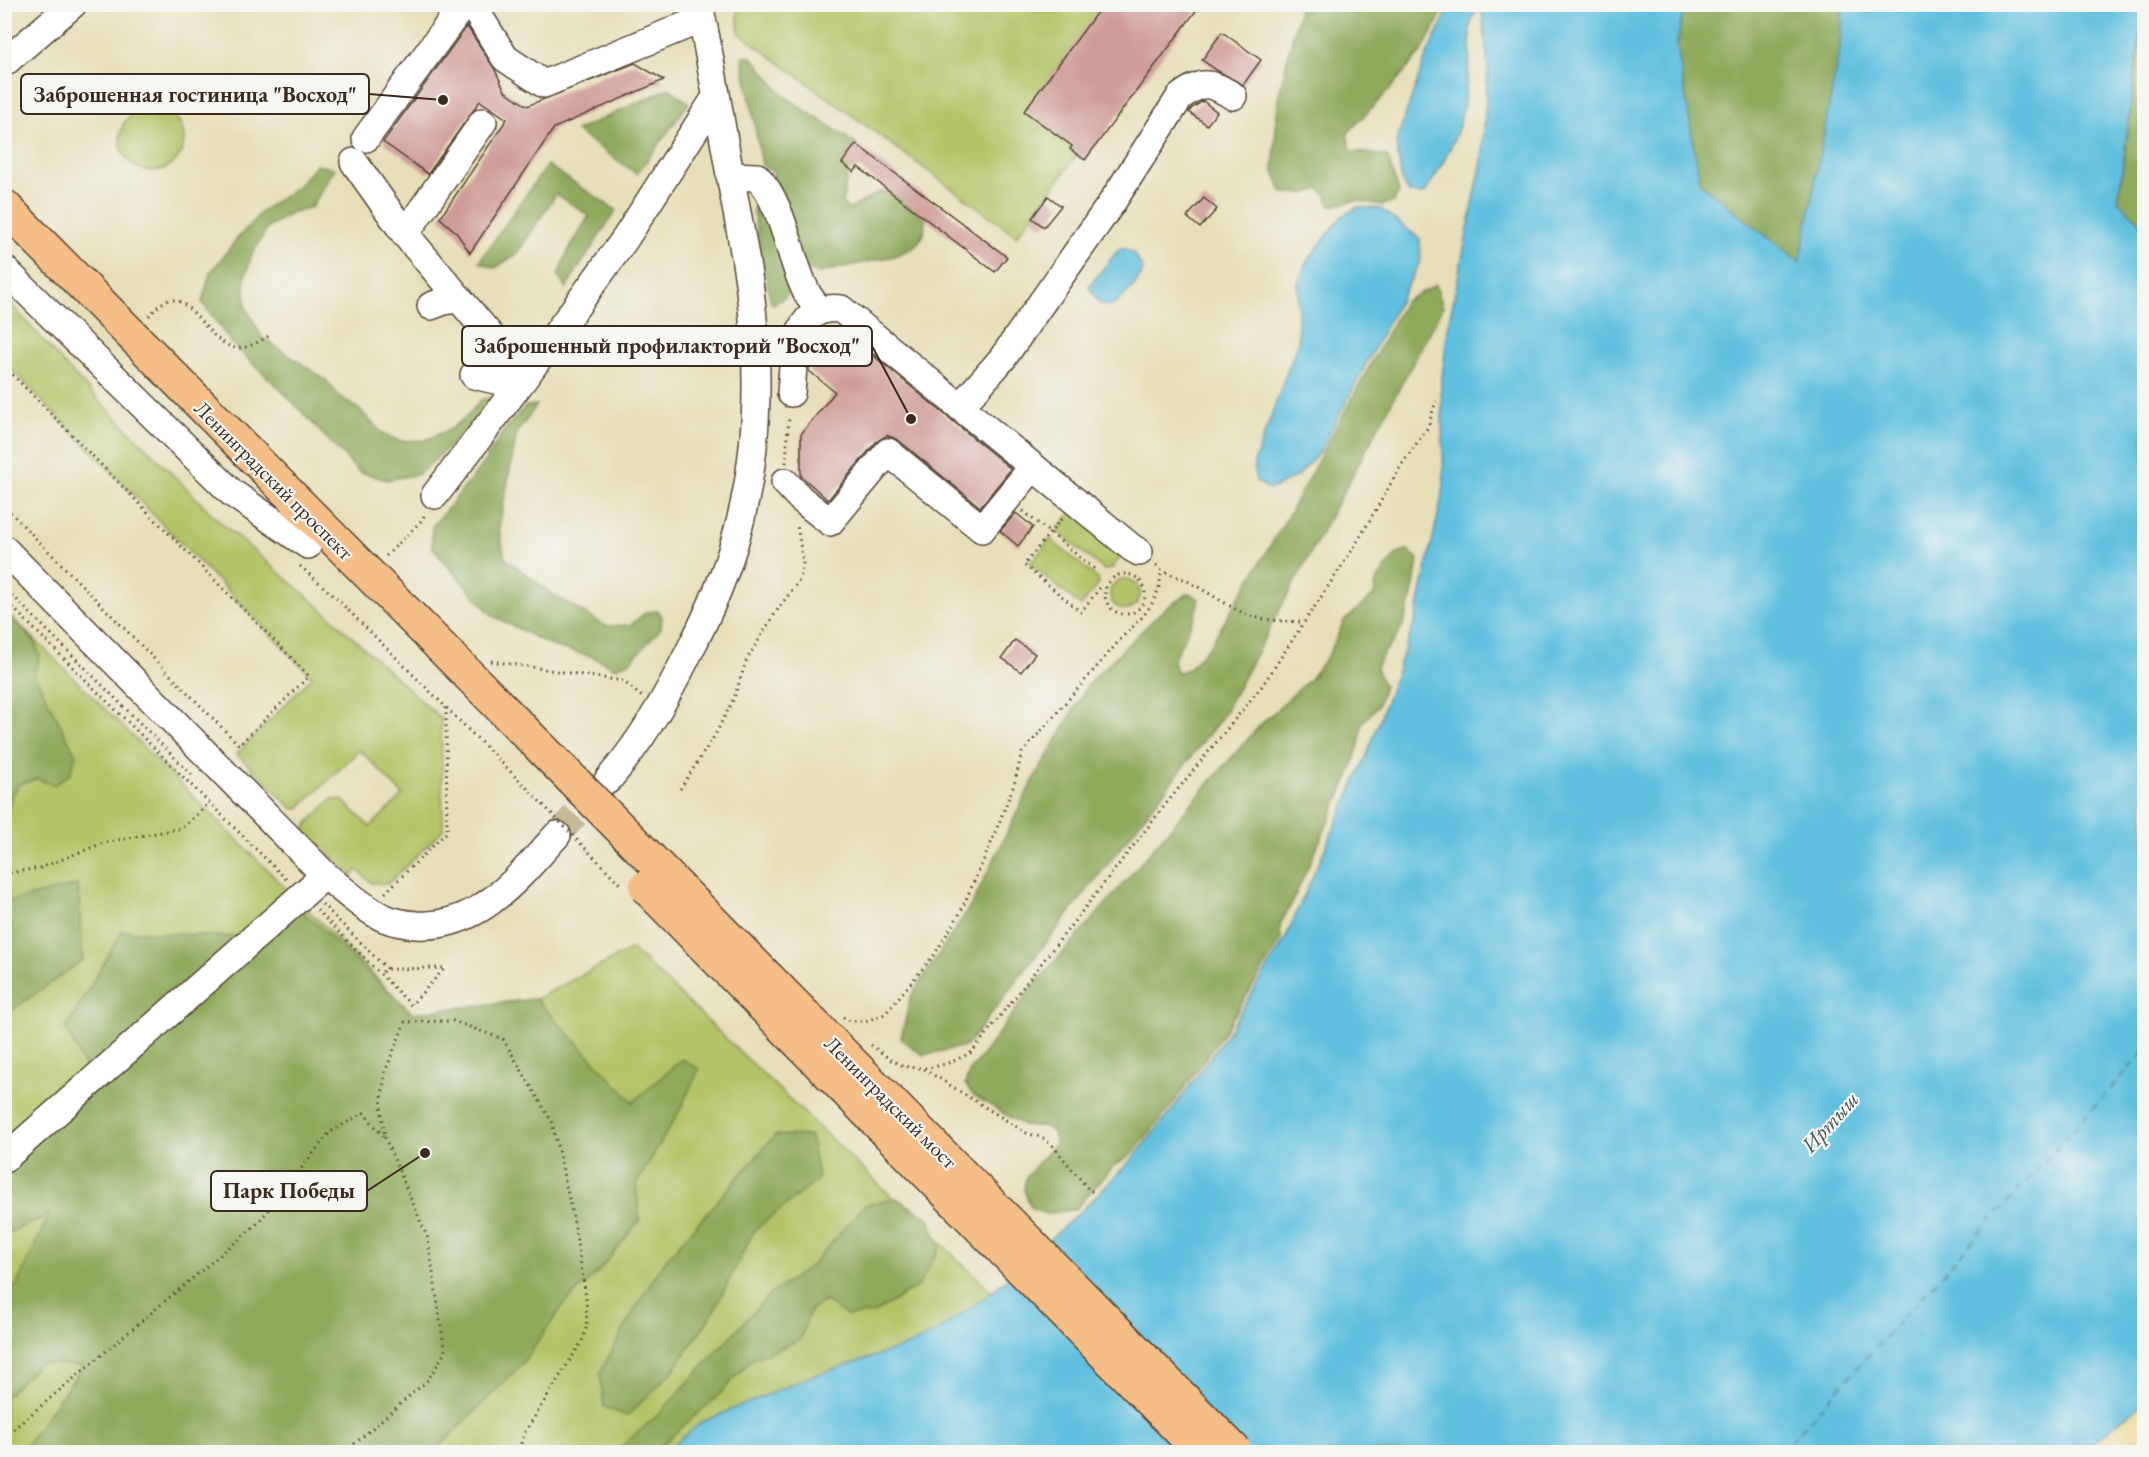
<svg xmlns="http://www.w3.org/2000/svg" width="2149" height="1457" font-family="'EB Garamond',serif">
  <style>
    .green { fill: #b4c467; stroke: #787742; stroke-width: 1.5 }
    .forest { fill: #8faa5c; stroke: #656a3d; stroke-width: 1.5 }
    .sand { fill: #eeda9e; stroke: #94825e; stroke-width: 1.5 }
    .water { fill: #60c0df; stroke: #4e757e; stroke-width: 1.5 }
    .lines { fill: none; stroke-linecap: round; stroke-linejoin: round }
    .ferry { stroke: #465758; stroke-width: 1.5; stroke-dasharray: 8 6; stroke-linecap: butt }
    .building { fill: #cf9c97 }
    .minor-tunnel { stroke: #c5bb9a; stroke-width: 27; stroke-dasharray: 27 14; stroke-linecap: butt }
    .minor-casing { stroke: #554535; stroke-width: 30 }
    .major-casing { stroke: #554535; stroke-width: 36 }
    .path { stroke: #554535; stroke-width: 3; stroke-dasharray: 1.5 4.5; stroke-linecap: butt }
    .minor { stroke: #fff; stroke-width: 27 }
    .major { stroke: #f6be87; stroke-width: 33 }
    .major-bridge-casing { stroke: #554535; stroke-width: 36; stroke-linecap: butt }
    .path-bridge { stroke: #554535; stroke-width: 3; stroke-dasharray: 1.5 4.5; stroke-linecap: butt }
    .major-bridge { stroke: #f6be87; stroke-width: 33 }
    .labels { text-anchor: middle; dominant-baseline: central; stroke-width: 4.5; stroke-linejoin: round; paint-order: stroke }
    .street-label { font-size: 21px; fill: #3b2a1e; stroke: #f6f6f2 }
    .water-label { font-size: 22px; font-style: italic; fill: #465758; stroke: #f6f6f2 }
    .leader { fill: none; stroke: #3b2a1e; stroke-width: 2 }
    .callout-dot { fill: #3b2a1e; stroke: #f6f6f2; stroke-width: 2 }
    .callout { fill: #f6f6f2; stroke: #3b2a1e; stroke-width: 2 }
    .callout-label { font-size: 22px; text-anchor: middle; font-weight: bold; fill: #3b2a1e }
  </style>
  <rect width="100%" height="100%" fill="#f6f6f2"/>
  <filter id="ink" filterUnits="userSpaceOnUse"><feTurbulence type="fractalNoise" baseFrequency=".0167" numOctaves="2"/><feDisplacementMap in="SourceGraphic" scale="12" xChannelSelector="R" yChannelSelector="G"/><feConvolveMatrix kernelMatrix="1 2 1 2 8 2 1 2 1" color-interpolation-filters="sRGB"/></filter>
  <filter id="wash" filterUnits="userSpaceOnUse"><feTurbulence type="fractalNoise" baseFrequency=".008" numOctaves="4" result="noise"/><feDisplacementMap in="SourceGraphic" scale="24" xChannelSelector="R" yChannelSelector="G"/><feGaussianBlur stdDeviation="1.35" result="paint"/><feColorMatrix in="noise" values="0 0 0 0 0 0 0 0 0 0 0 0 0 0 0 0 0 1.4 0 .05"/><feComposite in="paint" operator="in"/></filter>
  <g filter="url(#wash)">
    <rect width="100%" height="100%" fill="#e7dfb9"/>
    <path class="green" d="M 737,5 L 1188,5 L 1017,236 L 739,33 Z
      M120 139a32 32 0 1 1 64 0a32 32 0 1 1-64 0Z
      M 5,297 L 70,371 L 219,521 L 322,609 L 441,719 L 443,830 L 388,884 L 372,883 L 357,870 L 352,876 L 304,829 L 309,822 L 332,799 L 342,800 L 370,827 L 403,795 L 360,750 L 298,809 L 292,808 L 237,754 L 312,677 L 5,363 Z
      M 1074,509 L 1125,551 L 1111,569 L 1104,570 L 1057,531 Z
      M 1050,539 L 1098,579 L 1099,583 L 1081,606 L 1030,564 Z
      M1110 594a15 15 0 1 1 30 0a15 15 0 1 1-30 0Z
      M 4,609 L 412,1013 L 536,999 L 632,949 L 992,1292 L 934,1334 L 910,1345 L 810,1377 L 702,1422 L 665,1452 L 5,1452 Z"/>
    <path class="forest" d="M 1300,5 L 1446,5 L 1422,51 L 1389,90 L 1347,134 L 1351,151 L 1387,156 L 1399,192 L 1394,202 L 1381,205 L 1358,200 L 1331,206 L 1325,194 L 1319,189 L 1307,193 L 1283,193 L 1273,170 L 1278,99 Z
      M 1684,5 L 1843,5 L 1840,47 L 1800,264 L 1700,183 L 1677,45 Z
      M 2144,12 L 2144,226 L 2118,202 Z
      M 742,56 L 752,57 L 783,95 L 856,144 L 842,163 L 849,168 L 842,203 L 849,210 L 879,192 L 890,191 L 925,218 L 924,234 L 915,247 L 894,256 L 818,273 L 805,269 L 784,298 L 774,304 L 771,302 L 753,211 L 762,187 L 772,186 L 774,173 L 762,165 Z
      M 669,88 L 689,103 L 637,174 L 576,131 Z
      M 316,165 L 335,168 L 312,207 L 293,212 L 268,227 L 252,254 L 245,278 L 246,307 L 262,337 L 326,380 L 338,395 L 360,410 L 382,433 L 399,441 L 425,440 L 451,429 L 469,414 L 482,399 L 494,398 L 474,424 L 419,474 L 387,480 L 359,472 L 282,391 L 232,344 L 202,302 L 210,273 L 236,240 L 262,211 L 298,186 Z
      M 547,165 L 616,210 L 566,288 L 558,276 L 567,253 L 589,216 L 556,194 L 517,254 L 495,268 L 479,262 Z
      M 1436,285 L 1443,307 L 1222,717 L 966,1046 L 923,1055 L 901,1039 L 910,998 L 973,902 L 1028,790 L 1089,683 L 1163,610 L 1189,593 L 1199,599 L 1195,616 L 1173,661 L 1177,673 L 1189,669 L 1211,644 L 1284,523 L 1405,301 Z
      M 537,405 L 517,433 L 499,528 L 505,558 L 555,596 L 606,626 L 630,625 L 646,612 L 658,611 L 662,616 L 661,628 L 631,661 L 616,668 L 593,657 L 552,646 L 493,616 L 443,561 L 432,546 L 432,527 L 482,466 L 505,429 L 526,406 Z
      M 1408,550 L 1418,559 C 1415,582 1410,614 1399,633 C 1391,647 1381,652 1376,669 L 1384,686 L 1377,707 L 1362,723 L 1360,741 L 1351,772 L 1290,907 L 1280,924 L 1281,940 L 1224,1032 L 1172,1105 L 1130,1156 L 1114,1166 L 1075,1209 L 1047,1214 L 1031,1208 L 1024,1190 L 1026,1177 L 1055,1144 L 1054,1133 L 1047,1127 L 1023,1125 L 973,1095 L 965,1084 L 970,1070 L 988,1048 L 1032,987 L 1094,918 L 1197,797 L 1262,723 L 1311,678 L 1329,654 L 1344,621 L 1374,595 L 1376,582 L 1395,555 Z
      M 5,614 L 34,640 L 40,656 L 34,674 L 76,755 L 70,774 L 54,785 L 37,779 L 19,784 L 10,801 L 5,822 Z
      M 78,885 L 83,960 L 5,1015 L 5,902 Z
      M 300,909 L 412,1013 L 536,999 L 633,1102 L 682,1059 L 699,1069 L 680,1110 L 636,1184 L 640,1220 L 598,1272 L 565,1303 L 523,1363 L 434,1452 L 21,1452 L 83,1366 L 40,1363 L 5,1397 L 5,1298 L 17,1284 L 49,1215 L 5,1234 L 5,1137 L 90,1079 L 66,1028 L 122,931 L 253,938 Z
      M 775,1135 L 811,1136 L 818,1179 L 754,1231 L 711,1316 L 672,1372 L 627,1416 L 604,1407 L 600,1373 L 639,1302 L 664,1262 Z
      M 896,1198 L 929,1218 L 940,1247 L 918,1286 L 874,1313 L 847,1316 L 825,1301 L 811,1309 L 800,1340 L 751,1360 L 721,1393 L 654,1452 L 615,1452 L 658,1415 L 768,1296 L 812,1265 L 865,1205 Z"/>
    <path class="sand" d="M 2144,1402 L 2144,1452 L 2082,1452 Z"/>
    <path class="water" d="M 1451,5 L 1684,5 L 1677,45 L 1700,183 L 1800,263 L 1840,47 L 1843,5 L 2144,5 L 2118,201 L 2144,226 L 2144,1402 L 2082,1452 L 665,1452 L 702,1422 L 810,1377 L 910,1345 L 934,1334 L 992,1292 L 1083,1209 L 1133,1158 L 1173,1109 L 1227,1034 L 1284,941 L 1368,752 L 1415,621 L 1444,487 L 1441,385 L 1449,321 L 1482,161 L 1488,66 L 1482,12 L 1479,10 C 1465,18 1472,43 1470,58 C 1468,77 1463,115 1457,132 C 1449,154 1437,174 1424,194 L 1409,193 L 1402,182 L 1396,142 L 1427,54 Z
      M 1358,207 L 1381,209 L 1420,239 L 1421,260 L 1320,451 L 1299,475 L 1270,490 L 1256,481 L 1254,463 L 1298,342 L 1298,283 L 1306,263 L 1342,216 Z
      M 1120,248 C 1133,248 1137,259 1143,269 C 1139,284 1123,298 1110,306 L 1099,303 L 1089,286 Z"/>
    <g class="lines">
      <path class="ferry" d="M 1781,1452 L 2144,1052"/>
    </g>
    <g id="blocks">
      <path class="building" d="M 1103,4 L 1201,4 L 1085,160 L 1070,149 L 1072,146 L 1024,111 Z
        M 467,26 L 494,68 L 505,91 L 527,106 L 635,63 L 664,80 L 554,128 L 470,253 L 456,232 L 440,218 L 507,119 L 480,101 L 428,174 L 383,142 Z
        M 1222,32 L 1261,60 L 1243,85 L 1218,71 L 1202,60 Z
        M 1203,101 L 1217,112 L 1207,125 L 1189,112 L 1192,108 Z
        M 856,144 L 1007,257 L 995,272 L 858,167 L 854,172 L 842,163 Z
        M 1048,196 L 1061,206 L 1044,227 L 1032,218 Z
        M 1204,198 L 1217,209 L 1200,228 L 1187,217 Z
        M 841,329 L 1011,469 L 980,507 L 898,440 L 887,435 L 876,442 L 828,500 L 801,476 L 801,434 L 835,392 L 809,371 L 809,368 Z
        M 1016,513 L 1033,527 L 1018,546 L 1000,531 Z
        M 1015,640 L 1035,654 L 1021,672 L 1002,658 Z"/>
    </g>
  </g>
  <g filter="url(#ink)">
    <use href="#blocks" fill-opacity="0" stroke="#554535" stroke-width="1.5"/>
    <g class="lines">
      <path class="minor-tunnel" d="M 557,835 L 605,783"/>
      <defs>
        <path id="minor" d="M 4,63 L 73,4
          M 366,138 L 460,9 L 474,8 L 505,58 L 544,84 L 702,19
          M 354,162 L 405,234 L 525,377
          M 730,176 L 757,177 C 785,207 788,255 806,291 C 809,298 815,304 819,310
          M 405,234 L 483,122
          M 4,269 L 232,493 L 308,545
          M 431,306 L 444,301 L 458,299
          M 474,375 L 495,380 L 525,377
          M 791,393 C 794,359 792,303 841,309 L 1132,548 L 1139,552
          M 960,407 L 1002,359 L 1111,204 L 1180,97 C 1203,80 1210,82 1233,96
          M 785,482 L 801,499 L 830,522 L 888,452 L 982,529 L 1033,467
          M 435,495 L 525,377 L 625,239 L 716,97
          M 4,549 L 325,875 C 342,889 364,909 384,918 C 394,922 405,924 416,925 C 479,929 519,877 557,835
          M 608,780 C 641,742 666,699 688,654 C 707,617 725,577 736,537 C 759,457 760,371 750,290 C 745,250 736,209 729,169 C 719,114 711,59 699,4
          M 4,1159 L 325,875"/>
        <path id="major" d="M 4,206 L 545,752"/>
      </defs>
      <use href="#minor" class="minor-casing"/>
      <use href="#major" class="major-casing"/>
      <path class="path" d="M 149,316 C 154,311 160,303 166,301 C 191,291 211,351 241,348 C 251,347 262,340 270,335
        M 4,366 L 309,676 L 239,745 L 4,506
        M 786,463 L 789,415
        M 1023,511 L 1097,571
        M 1061,519 L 1024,565 L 1081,612 L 1100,588 L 1105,588
        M 386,556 L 421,521 L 426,513
        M 1156,565 C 1164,574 1175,575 1185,580 C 1204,589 1233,610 1251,616 C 1268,621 1285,621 1302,622
        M 300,566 L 334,596 L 518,779
        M1105 594a20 20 0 1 1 40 0a20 20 0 1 1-40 0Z
        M 4,587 L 194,777
        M 4,599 L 287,880
        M 491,661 L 623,681 L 642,697
        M 680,789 L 715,735 L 734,698 L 747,659 L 776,612 L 800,579 L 803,563 L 797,525
        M 4,874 L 40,868 L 103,843 L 182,828 L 209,803
        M 385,893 L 447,832 L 446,707
        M 322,904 L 387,969
        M 317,910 L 411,1005 L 445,968 L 387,969 L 380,973
        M 843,1017 L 850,1021 L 867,1021 L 885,1014 L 934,955 L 960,913 L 989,848 L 1014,785 L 1022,753 L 1126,633 C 1144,617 1161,598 1161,571
        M 871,1045 C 880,1051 889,1060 899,1064 C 924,1074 950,1064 972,1052 L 1166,804 L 1262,686 L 1353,549 L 1404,461 L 1428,427 L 1436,401
        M 924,1069 L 1028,1134 L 1041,1137 L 1053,1146 L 1090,1191 L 1096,1191
        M 4,1437 L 258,1223 L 330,1132 L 364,1113 L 384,1137
        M 345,1452 L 428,1380 L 445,1352 L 428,1239 L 385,1138 L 381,1106 L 385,1072 L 405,1022 L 453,1021 L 503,1039 L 552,1122 L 573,1217 L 586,1296 L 587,1326 L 582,1341 L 525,1432 L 518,1452"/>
      <use href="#minor" class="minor"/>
      <use href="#major" class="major"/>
      <defs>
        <path id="major-bridge" d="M 545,752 L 1236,1452
          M 646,887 L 1201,1452"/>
      </defs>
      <use href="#major-bridge" class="major-bridge-casing"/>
      <path class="path-bridge" d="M 518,779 L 622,886"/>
      <use href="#major-bridge" class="major-bridge"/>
    </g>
  </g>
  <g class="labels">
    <g class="street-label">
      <text transform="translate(274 480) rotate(45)">Ленинградский проспект</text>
      <text transform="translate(891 1102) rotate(45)">Ленинградский мост</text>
    </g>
    <g class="water-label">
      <text transform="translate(1830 1122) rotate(-48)">Иртыш</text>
    </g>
  </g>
  <path class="leader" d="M443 100L369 94M911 419L872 346M425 1153L367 1191"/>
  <g class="callout-dot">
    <circle cx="443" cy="100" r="6"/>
    <circle cx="911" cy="419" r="6"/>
    <circle cx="425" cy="1153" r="6"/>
  </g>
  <g class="callout">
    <rect x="21" y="74" width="348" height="40" rx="6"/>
    <rect x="462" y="326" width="410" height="40" rx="6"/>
    <rect x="211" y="1171" width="156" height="40" rx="6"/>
  </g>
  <g class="callout-label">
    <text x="195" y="102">Заброшенная гостиница "Восход"</text>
    <text x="667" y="353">Заброшенный профилакторий "Восход"</text>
    <text x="289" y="1198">Парк Победы</text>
  </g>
  <rect width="2149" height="1457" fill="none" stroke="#f6f6f2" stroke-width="24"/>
</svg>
